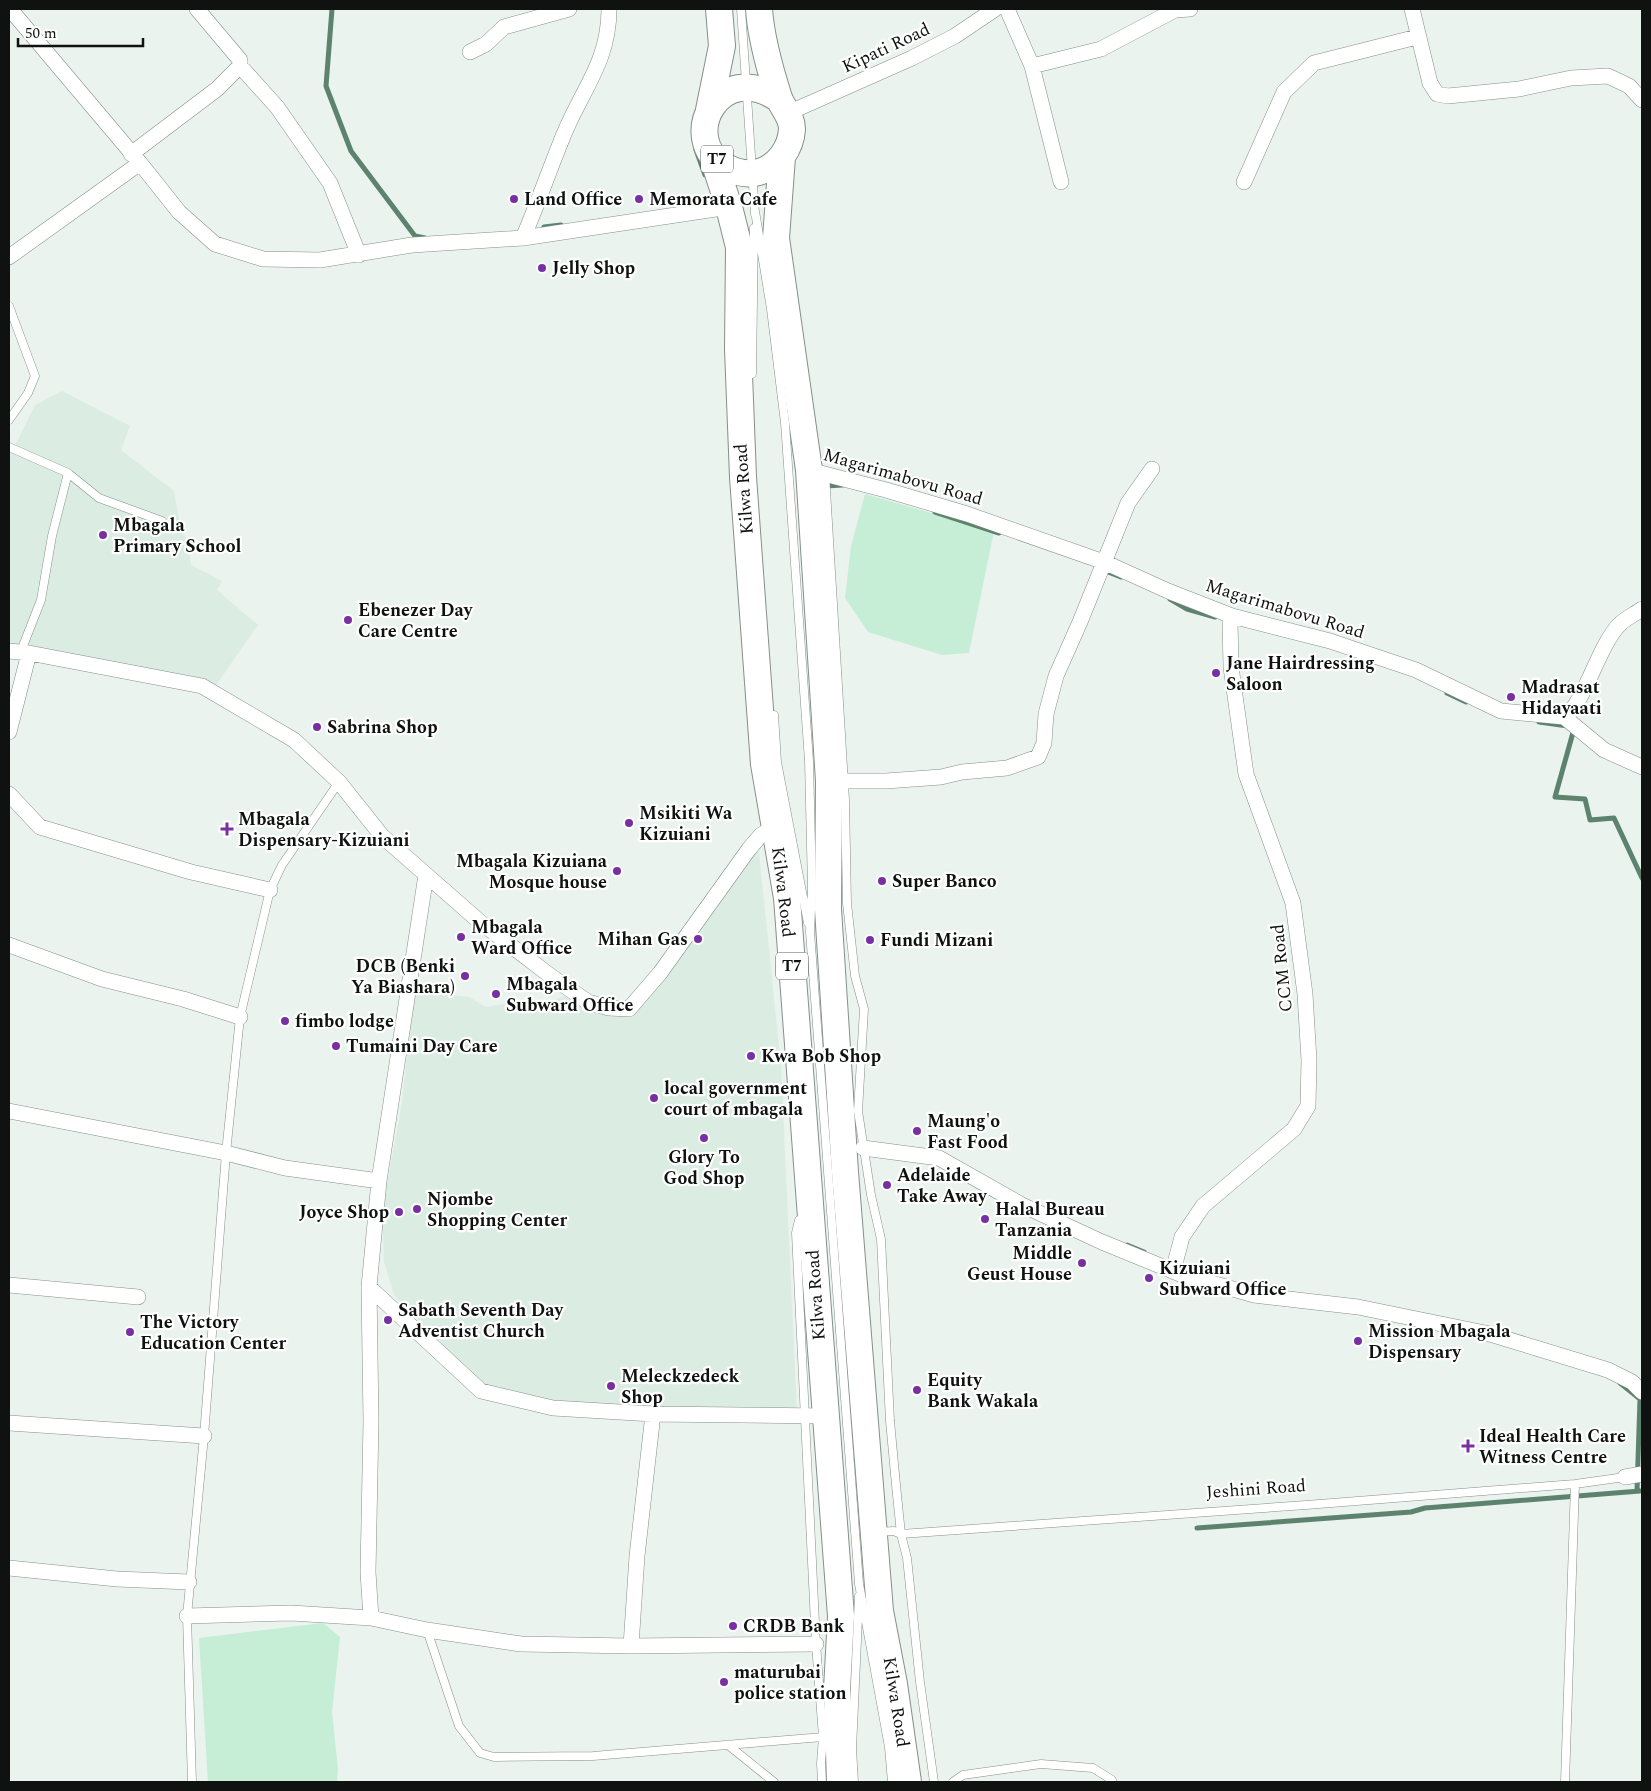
<svg xmlns="http://www.w3.org/2000/svg" width="1651" height="1791" font-family="Spectral,serif">
  <style>
    .built { fill: #dbece2 }
    .green { fill: #c6eed7 }
    .lines { fill: none; stroke-linecap: round; stroke-linejoin: round }
    .stream { stroke: #5d836f; stroke-width: 5 }
    .service-casing { stroke: #868f8a; stroke-width: 9 }
    .minor-casing { stroke: #868f8a; stroke-width: 16 }
    .trunk-casing { stroke: #868f8a; stroke-width: 28 }
    .service { stroke: #fff; stroke-width: 8 }
    .minor { stroke: #fff; stroke-width: 15 }
    .trunk { stroke: #fff; stroke-width: 26 }
    .poi-dot { fill: #782fa1; stroke: #fff; stroke-width: 2 }
    .labels { text-anchor: middle; dominant-baseline: central; stroke-width: 4.5; stroke-linejoin: round; paint-order: stroke }
    .shield { fill: #fff; stroke: #575958; stroke-width: 1 }
    .shield-label { font-size: 16px; font-weight: bold; fill: #0f1210 }
    .street-label { font-size: 18px; fill: #0f1210; stroke: #fff }
    .poi-label { font-size: 18px; font-weight: bold; fill: #0f1210; stroke: #fff; text-anchor: start }
  </style>
  <rect width="100%" height="100%" fill="#eaf3ee"/>
  <path class="built" d="M 62,391 L 130,426 L 121,450 L 174,491 L 181,530 L 188,541 L 191,565 L 222,581 L 217,590 L 258,625 L 214,688 L 9,656 L 9,453 L 11,454 L 35,405 Z
    M 757,833 L 781,1066 L 797,1414 L 617,1408 L 490,1392 L 394,1295 L 384,1262 L 382,1211 L 402,1103 L 414,991 L 469,997 L 486,1007 L 510,1003 L 539,1006 L 573,993 L 635,1015 L 718,882 Z"/>
  <path class="green" d="M 865,494 L 994,531 L 969,653 L 942,655 L 868,632 L 845,598 L 851,546 Z
    M 323,1623 L 340,1637 L 332,1712 L 338,1769 L 337,1782 L 208,1782 L 199,1638 Z"/>
  <g class="lines">
    <path class="stream" d="M 332,9 L 326,86 L 351,151 L 415,236 L 425,238
      M 696,150 L 705,175
      M 544,227 L 561,225
      M 825,486 L 843,485
      M 935,512 L 999,533
      M 1103,570 L 1121,577
      M 1170,599 L 1187,609 L 1215,617
      M 1447,693 L 1466,702
      M 1539,722 L 1568,726
      M 1574,729 L 1555,797 L 1585,799 L 1590,820 L 1614,818 L 1642,878
      M 1127,1245 L 1144,1252
      M 1620,1383 L 1640,1399 L 1637,1491
      M 1197,1528 L 1411,1512 L 1425,1508 L 1640,1491"/>
    <defs>
      <path id="service" d="M 741,9 L 755,214
        M 755,211 L 771,309 L 785,423 L 809,761 L 812,888 L 810,932 L 859,1584 L 889,1747 L 892,1782
        M 9,306 L 35,376 L 28,393 L 9,420
        M 752,374 L 754,228
        M 9,447 L 68,473 L 99,498 L 162,521
        M 825,474 L 845,800 L 847,903 L 855,976 L 864,1009 L 858,1111 L 871,1195 L 881,1239 L 890,1421 L 896,1485 L 901,1534 L 907,1558 L 920,1682 L 934,1782
        M 21,651 L 41,600 L 52,536 L 68,473
        M 774,715 L 777,762 L 808,923
        M 805,1217 L 799,1220 L 796,1233 L 816,1644 L 823,1737 L 821,1763 L 822,1782
        M 877,1532 L 894,1531 L 901,1534 L 1306,1505 L 1575,1484 L 1625,1477
        M 427,1630 L 459,1726 L 480,1753 L 494,1757 L 593,1756 L 823,1737
        M 728,1745 L 774,1782
        M 192,1782 L 187,1616 L 204,1436 L 226,1153 L 240,1017 L 270,890 L 282,865 L 339,782
        M 854,1782 L 852,1749 L 859,1596
        M 953,1782 L 963,1775 L 1041,1764 L 1093,1768 L 1112,1780 L 1112,1782
        M 1565,1782 L 1575,1484"/>
      <path id="minor" d="M 10,9 L 140,163 L 179,212 L 215,244 L 263,259 L 320,260 L 412,245 L 523,238 L 729,207
        M 1007,9 L 1032,66 L 1061,182
        M 1412,9 L 1430,83 L 1437,94 L 1448,96 L 1519,89 L 1571,78 L 1608,76 L 1629,86 L 1642,100
        M 470,52 L 486,44 L 504,27 L 569,9
        M 240,66 L 277,107 L 330,183 L 359,255
        M 1032,66 L 1101,49 L 1175,10 L 1190,9
        M 788,113 L 912,58 L 955,36 L 995,9
        M 131,154 L 217,89 L 240,66 L 240,60 L 197,9
        M 1244,182 L 1284,92 L 1314,63 L 1417,37
        M 523,238 C 538,203 550,168 564,134 C 583,88 609,61 609,9
        M 9,257 L 140,163
        M 809,470 L 886,490 L 967,514 L 1104,562 L 1168,591 L 1232,616 L 1330,641 L 1416,670 L 1501,711 L 1564,717 C 1584,705 1599,644 1620,624 C 1626,618 1635,614 1642,609
        M 9,651 L 29,653 L 202,686 L 294,740 L 339,782 L 382,836 L 480,922 L 552,977 L 588,1002 L 609,1008 L 629,1009 L 660,973 L 749,849 L 761,835 L 774,827
        M 1564,717 L 1604,750 L 1642,767
        M 9,732 L 29,653
        M 829,781 L 886,781 L 941,777 L 962,772 L 1007,768 L 1038,757 L 1044,743 L 1046,714 L 1056,676 L 1080,622 L 1128,503 L 1152,469
        M 9,794 L 40,827 L 191,872 L 270,890
        M 9,945 L 102,979 L 183,999 L 240,1017
        M 9,1111 L 226,1153 L 285,1168 L 379,1181
        M 863,1148 L 939,1158 L 1022,1205 L 1102,1242 L 1180,1274 L 1254,1295 L 1358,1307 L 1490,1334 L 1608,1370 L 1632,1382 L 1642,1392
        M 1173,1271 L 1182,1237 L 1203,1206 L 1294,1129 L 1308,1106 L 1309,1060 L 1305,994 L 1293,903 L 1246,774 L 1231,667 L 1230,621 L 1232,616
        M 9,1285 L 138,1297
        M 369,1287 L 481,1391 L 553,1408 L 653,1414 L 825,1416
        M 9,1423 L 204,1436
        M 1625,1477 L 1642,1474
        M 9,1568 L 117,1579 L 189,1582
        M 187,1616 L 291,1613 L 371,1618 L 427,1630 L 521,1644 L 631,1646 L 816,1644
        M 371,1618 L 368,1572 L 371,1422 L 369,1287 L 379,1181 L 426,875
        M 631,1646 L 637,1556 L 653,1414"/>
      <path id="trunk" d="M 759,9 C 761,38 770,70 779,98 C 783,109 792,116 792,129 C 791,148 778,167 759,172 C 748,175 737,173 726,167 C 677,140 719,56 780,100
        M 709,110 L 722,46 L 719,9
        M 712,155 L 729,207 L 739,247 L 738,349 L 743,477 L 764,764 L 787,898 L 841,1616 L 837,1689 L 840,1782
        M 782,157 L 776,238 L 809,470 L 829,781 L 828,909 L 845,1172 L 880,1611 L 894,1684 L 908,1782"/>
    </defs>
    <use href="#service" class="service-casing"/>
    <use href="#minor" class="minor-casing"/>
    <use href="#trunk" class="trunk-casing"/>
    <use href="#service" class="service"/>
    <use href="#minor" class="minor"/>
    <use href="#trunk" class="trunk"/>
  </g>
  <g class="poi-dot">
    <circle cx="514" cy="199" r="5"/>
    <circle cx="639" cy="199" r="5"/>
    <circle cx="542" cy="268" r="5"/>
    <circle cx="103" cy="535" r="5"/>
    <circle cx="348" cy="620" r="5"/>
    <circle cx="1216" cy="673" r="5"/>
    <circle cx="1511" cy="697" r="5"/>
    <circle cx="317" cy="727" r="5"/>
    <circle cx="629" cy="823" r="5"/>
    <path d="M224.5 821.5h5v5h5v5h-5v5h-5v-5h-5v-5h5z"/>
    <circle cx="617" cy="871" r="5"/>
    <circle cx="882" cy="881" r="5"/>
    <circle cx="461" cy="937" r="5"/>
    <circle cx="698" cy="939" r="5"/>
    <circle cx="870" cy="940" r="5"/>
    <circle cx="465" cy="976" r="5"/>
    <circle cx="496" cy="994" r="5"/>
    <circle cx="285" cy="1021" r="5"/>
    <circle cx="336" cy="1046" r="5"/>
    <circle cx="751" cy="1056" r="5"/>
    <circle cx="654" cy="1098" r="5"/>
    <circle cx="917" cy="1131" r="5"/>
    <circle cx="704" cy="1138" r="5"/>
    <circle cx="887" cy="1185" r="5"/>
    <circle cx="417" cy="1209" r="5"/>
    <circle cx="399" cy="1212" r="5"/>
    <circle cx="985" cy="1219" r="5"/>
    <circle cx="1082" cy="1263" r="5"/>
    <circle cx="1149" cy="1278" r="5"/>
    <circle cx="388" cy="1320" r="5"/>
    <circle cx="130" cy="1332" r="5"/>
    <circle cx="1358" cy="1341" r="5"/>
    <circle cx="611" cy="1386" r="5"/>
    <circle cx="917" cy="1390" r="5"/>
    <path d="M1465.5 1438.5h5v5h5v5h-5v5h-5v-5h-5v-5h5z"/>
    <circle cx="733" cy="1626" r="5"/>
    <circle cx="724" cy="1682" r="5"/>
  </g>
  <g class="labels">
    <g class="shield">
      <rect x="701" y="145.5" width="32" height="27" rx="4"/>
      <rect x="776" y="952.5" width="32" height="27" rx="4"/>
    </g>
    <g class="shield-label">
      <text x="717" y="159">T7</text>
      <text x="792" y="966">T7</text>
    </g>
    <g class="street-label">
      <text transform="translate(886 48) rotate(-25)">Kipati Road</text>
      <text transform="translate(903 477) rotate(16)">Magarimabovu Road</text>
      <text transform="translate(744 489) rotate(-94)">Kilwa Road</text>
      <text transform="translate(1285 609) rotate(17)">Magarimabovu Road</text>
      <text transform="translate(783 892) rotate(83)">Kilwa Road</text>
      <text transform="translate(1282 968) rotate(-96)">CCM Road</text>
      <text transform="translate(816 1295) rotate(-94)">Kilwa Road</text>
      <text transform="translate(1256 1489) rotate(-4)">Jeshini Road</text>
      <text transform="translate(896 1702) rotate(81)">Kilwa Road</text>
    </g>
    <g class="poi-label">
      <text x="524" y="199">Land Office</text>
      <text x="649" y="199">Memorata Cafe</text>
      <text x="552" y="268">Jelly Shop</text>
      <text x="113" y="525">Mbagala<tspan x="113" dy="21">Primary School</tspan></text>
      <text x="358" y="610">Ebenezer Day<tspan x="358" dy="21">Care Centre</tspan></text>
      <text x="1226" y="663">Jane Hairdressing<tspan x="1226" dy="21">Saloon</tspan></text>
      <text x="1521" y="687">Madrasat<tspan x="1521" dy="21">Hidayaati</tspan></text>
      <text x="327" y="727">Sabrina Shop</text>
      <text x="639" y="813">Msikiti Wa<tspan x="639" dy="21">Kizuiani</tspan></text>
      <text x="238" y="819">Mbagala<tspan x="238" dy="21">Dispensary-Kizuiani</tspan></text>
      <text x="607" y="861" text-anchor="end">Mbagala Kizuiana<tspan x="607" dy="21">Mosque house</tspan></text>
      <text x="892" y="881">Super Banco</text>
      <text x="471" y="927">Mbagala<tspan x="471" dy="21">Ward Office</tspan></text>
      <text x="688" y="939" text-anchor="end">Mihan Gas</text>
      <text x="880" y="940">Fundi Mizani</text>
      <text x="455" y="966" text-anchor="end">DCB (Benki<tspan x="455" dy="21">Ya Biashara)</tspan></text>
      <text x="506" y="984">Mbagala<tspan x="506" dy="21">Subward Office</tspan></text>
      <text x="295" y="1021">fimbo lodge</text>
      <text x="346" y="1046">Tumaini Day Care</text>
      <text x="761" y="1056">Kwa Bob Shop</text>
      <text x="664" y="1088">local government<tspan x="664" dy="21">court of mbagala</tspan></text>
      <text x="927" y="1121">Maung'o<tspan x="927" dy="21">Fast Food</tspan></text>
      <text x="704" y="1157" text-anchor="middle">Glory To<tspan x="704" dy="21">God Shop</tspan></text>
      <text x="897" y="1175">Adelaide<tspan x="897" dy="21">Take Away</tspan></text>
      <text x="427" y="1199">Njombe<tspan x="427" dy="21">Shopping Center</tspan></text>
      <text x="995" y="1209">Halal Bureau<tspan x="995" dy="21">Tanzania</tspan></text>
      <text x="389" y="1212" text-anchor="end">Joyce Shop</text>
      <text x="1072" y="1253" text-anchor="end">Middle<tspan x="1072" dy="21">Geust House</tspan></text>
      <text x="1159" y="1268">Kizuiani<tspan x="1159" dy="21">Subward Office</tspan></text>
      <text x="398" y="1310">Sabath Seventh Day<tspan x="398" dy="21">Adventist Church</tspan></text>
      <text x="140" y="1322">The Victory<tspan x="140" dy="21">Education Center</tspan></text>
      <text x="1368" y="1331">Mission Mbagala<tspan x="1368" dy="21">Dispensary</tspan></text>
      <text x="621" y="1376">Meleckzedeck<tspan x="621" dy="21">Shop</tspan></text>
      <text x="927" y="1380">Equity<tspan x="927" dy="21">Bank Wakala</tspan></text>
      <text x="1479" y="1436">Ideal Health Care<tspan x="1479" dy="21">Witness Centre</tspan></text>
      <text x="743" y="1626">CRDB Bank</text>
      <text x="734" y="1672">maturubai<tspan x="734" dy="21">police station</tspan></text>
    </g>
  </g>
  <rect width="1651" height="1791" fill="none" stroke="#0f1210" stroke-width="20"/>
  <path d="M18 38v8h125v-8" fill="none" stroke="#0f1210" stroke-width="2.5"/>
  <text x="25" y="38" font-size="15" fill="#0f1210" stroke="#ffffff" stroke-width="4" paint-order="stroke">50 m</text>
</svg>
